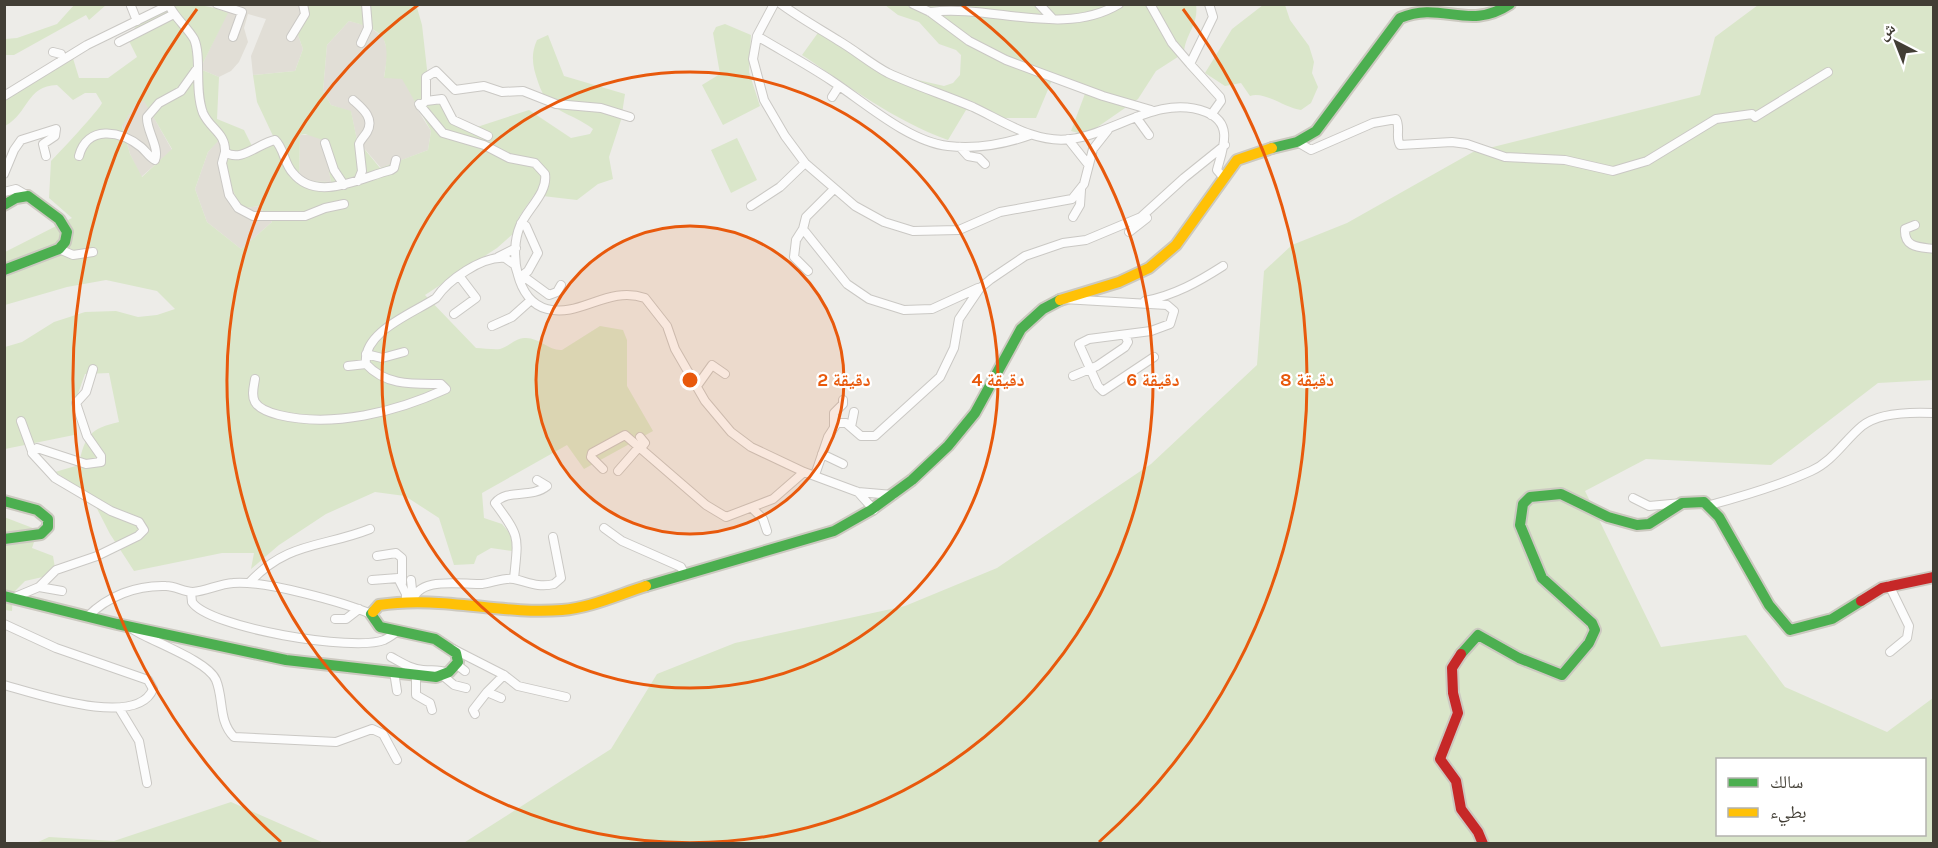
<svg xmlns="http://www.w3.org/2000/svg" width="1938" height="848" font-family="Karla,'Noto Naskh Arabic',sans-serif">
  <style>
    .residential { fill: #e1ded6 }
    .green { fill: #dae6ca; fill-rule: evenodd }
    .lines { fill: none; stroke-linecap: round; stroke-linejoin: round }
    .street-casing { stroke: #cac8c4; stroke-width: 10 }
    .fast-casing { stroke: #ccc9c0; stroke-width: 14 }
    .slow-casing { stroke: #ccc9c0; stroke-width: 14 }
    .jam-casing { stroke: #ccc9c0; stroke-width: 14 }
    .street { stroke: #fcfcfc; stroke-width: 8 }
    .fast { stroke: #4caf50; stroke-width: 10 }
    .slow { stroke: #ffc107; stroke-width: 10 }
    .jam { stroke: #c62828; stroke-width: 10 }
    .ring { fill: none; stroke: #e8590c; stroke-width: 3 }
    .centre { fill: #e8590c; stroke: #fff; stroke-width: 3 }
    .ring-label { font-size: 18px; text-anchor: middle; font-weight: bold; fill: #e8590c; stroke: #fff; stroke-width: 4.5; stroke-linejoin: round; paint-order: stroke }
  </style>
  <rect width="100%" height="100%" fill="#edece8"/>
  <path class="residential" d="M 211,5 L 305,5 L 308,10 L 294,24 L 303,49 L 295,71 L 253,75 L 251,56 L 266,19 L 248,14 L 244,28 L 248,42 L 239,62 L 231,71 L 219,77 L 200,69 L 227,13 Z
    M 349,21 L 368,26 L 383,37 L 388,52 L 384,77 L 402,78 L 413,96 L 417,109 L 431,131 L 428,150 L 381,168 L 357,140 L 351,112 L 331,105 L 323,91 L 327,45 Z
    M 144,100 L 172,150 L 141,177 L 130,154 L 122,125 L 137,102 Z
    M 300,135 L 315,135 L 323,140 L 331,182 L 299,181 Z
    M 219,139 L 235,196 L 246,208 L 259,206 L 272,222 L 241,249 L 207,222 L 195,189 L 208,152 Z"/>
  <path class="green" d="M 75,4 L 106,5 L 89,20 L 86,15 L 14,55 L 5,55 L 5,39 L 17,38 L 57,24 Z
    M 416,4 L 422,25 L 430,96 L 445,96 L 453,116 L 477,127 L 529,110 L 571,138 L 590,134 L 593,129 C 570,111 548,114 538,82 C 533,68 530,55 537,40 L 548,35 L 564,76 L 625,94 L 621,120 L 609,157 L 613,179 L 598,184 L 577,200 L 534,195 L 519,217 L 514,233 L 497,248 L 425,295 L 476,348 C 483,348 494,350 500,349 C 510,346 516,337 526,338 C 540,338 549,351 562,350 L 600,326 L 623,330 L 627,340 L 627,386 L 653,431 L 584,469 L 567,445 L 482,493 L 484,518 L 502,524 L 517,542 L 512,551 L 491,548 L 477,556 L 474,564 L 454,565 L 439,518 L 405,496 L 375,492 L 326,514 L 279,545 L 251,569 L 254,553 L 222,553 L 134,571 L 110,534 L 90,495 L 55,472 L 79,465 C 84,436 91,428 119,422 L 109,373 L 85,374 L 75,402 L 74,435 L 5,449 L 5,347 L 22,342 L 54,322 L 85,312 L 116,311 L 138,317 L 157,315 L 175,309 L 157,291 L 106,280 L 67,287 L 5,305 L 5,252 L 72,218 L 49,198 L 51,161 C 58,154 100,109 102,103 L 96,93 L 85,93 L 73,100 L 57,85 C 26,86 29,113 5,126 L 5,99 L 72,55 L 79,78 L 108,78 L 137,57 L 128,39 C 132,33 136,24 142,20 C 167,2 200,0 228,13 L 200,69 L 219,77 L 217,119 L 244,130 L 252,146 L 274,138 L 257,102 L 253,75 L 295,71 L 303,49 L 294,24 L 308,10 L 305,5 ZM 349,21 C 388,31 390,40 384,78 L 402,79 C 412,96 421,113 431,131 L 428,150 L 380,168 L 357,140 L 351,111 L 331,105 L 323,91 L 327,45 ZM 144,101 L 172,149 L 142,177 L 130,154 L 122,126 L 137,102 ZM 305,134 L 323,140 L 331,182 L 299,181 L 300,135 ZM 219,140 L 222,163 L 239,205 L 246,208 L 259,206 L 272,222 L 241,249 L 207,222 L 195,189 L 208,152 Z
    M 1196,4 C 1199,25 1185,34 1184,53 L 1156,71 L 1138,99 L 1086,135 L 1071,131 L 1086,91 L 1052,80 L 1036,118 L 1001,118 L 966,110 L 948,140 C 895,121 848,86 802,55 L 820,30 L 892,74 L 944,86 L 953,83 L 960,75 L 961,55 L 956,50 L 939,44 L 919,22 L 898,15 L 885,5 Z
    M 1263,5 L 1285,5 L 1290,20 L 1309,46 L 1314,62 L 1312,73 L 1318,87 L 1311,103 L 1301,110 C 1285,108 1265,91 1250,96 L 1241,83 L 1225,86 L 1205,73 L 1232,29 Z
    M 1758,5 L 1933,5 L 1933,380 L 1878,383 L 1771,465 L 1646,459 L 1585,491 L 1661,647 L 1746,635 L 1785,687 L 1887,732 L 1933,698 L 1933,843 L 462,844 L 611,749 L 657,674 L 735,643 L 905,606 L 997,568 L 1151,464 L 1257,365 L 1264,271 L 1292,245 L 1347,223 L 1473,152 L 1700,95 L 1715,37 ZM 1718,760 L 1924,760 L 1924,834 L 1718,834 Z
    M 725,24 L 751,35 L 749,72 L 760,106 L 723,125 L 702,85 L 720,74 L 713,33 L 716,27 Z
    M 737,138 L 757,180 L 731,193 L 711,150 Z
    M 4,517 L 38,530 L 32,548 L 53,556 L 56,574 L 25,581 L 13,593 L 12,611 L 5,610 Z
    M 231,802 L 324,843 L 36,843 L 49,837 L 114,841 Z"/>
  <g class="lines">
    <defs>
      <path id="street" d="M 164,4 L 169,5 C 175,18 187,27 194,39 C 202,56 194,89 203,113 C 210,129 226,133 225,152 C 241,163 259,143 275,140 C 284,148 284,164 293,173 C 317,203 362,177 391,170 L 394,168 L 396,160
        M 217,4 L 242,12 L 233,37
        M 774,4 L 757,36 L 753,59 L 764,100 L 785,136 L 805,163 L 855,206 L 884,222 L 913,231 L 959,230 L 1000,212 L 1072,199 L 1084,184 L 1093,149 L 1108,130
        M 781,4 C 800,18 820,29 839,41 C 856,51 871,64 888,73 C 916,86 945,95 973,107 C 1003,121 1035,144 1071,139 C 1116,133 1159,94 1206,112 C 1234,123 1223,148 1217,170 L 1223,177
        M 913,4 L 930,12 L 969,41 L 1006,60 L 1103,96 L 1151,110
        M 1039,4 L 1052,18
        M 1150,4 L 1172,43 L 1190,64
        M 1209,4 L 1213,17 L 1190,64 L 1220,97 L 1221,101 L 1211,115
        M 131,6 L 137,21
        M 930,12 C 991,4 1063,38 1119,4
        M 757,36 C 782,51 808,65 832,81 C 864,102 909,142 948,146 C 975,149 1005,144 1030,135
        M 291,37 L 305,14 L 303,4
        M 119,42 L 174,14
        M 361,43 L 368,28 L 366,4
        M 53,52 L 61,54 L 62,60
        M 4,96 L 87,45 L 169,5
        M 832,97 L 839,86
        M 353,100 C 362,108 375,118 367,132 C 364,137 361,139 359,144 L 362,171 L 358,181
        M 426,101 L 442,99 L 453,120 L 488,136
        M 419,104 L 443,133 L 484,145 L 509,158 L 535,163 L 545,174 C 548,193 527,209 520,226 C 509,252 516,301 547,309 C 580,318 608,285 645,298 L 667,326 L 675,349 L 705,401 L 731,432 L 751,447 L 804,472 L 858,492 L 893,495
        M 420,106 L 426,101 L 426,77 L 436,71 L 455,90 L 484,86 L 502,92 L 523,91 L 556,104 L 601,108 L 630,117
        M 1136,117 L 1149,135
        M 1068,139 L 1087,163
        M 325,143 L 334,170 L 344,185
        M 1299,143 L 1311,150 L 1373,123 L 1396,119 C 1401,128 1395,137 1400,145 L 1452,142 L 1467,144 L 1505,157 L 1565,160 L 1613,171 L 1647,161 L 1716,119 L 1752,114 L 1755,117 L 1828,72
        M 960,147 L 968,156 L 979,158 L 985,164
        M 225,152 L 222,163 L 229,195 L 238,208 L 253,216 L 305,216 L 325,208 L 344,204
        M 79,156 C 87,125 120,130 141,147 C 146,151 149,157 155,160 C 160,148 146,130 147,117 L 159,103 L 181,91 L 196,70
        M 4,174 L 14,150 L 21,140 L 56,129 L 55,136 L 43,144 L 46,156
        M 834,189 L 806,217 L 803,229 L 847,284 L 869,299 L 904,310 L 932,309 L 978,288
        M 4,192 L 16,189 L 28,196
        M 751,206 L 780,187 L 805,163
        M 1073,217 L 1080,205 L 1081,190
        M 1915,225 L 1905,229 C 1904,248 1919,247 1934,249
        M 803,229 L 796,240 L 794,257 L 808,271
        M 1129,232 L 1147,218
        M 59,249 L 73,255 L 93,252
        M 498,257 L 516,248
        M 523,276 L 549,295 L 557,292 L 561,285
        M 1063,299 L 1167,305 L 1174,311 L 1170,324 L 1151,331 L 1089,339 L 1079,344 L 1098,386 L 1103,391 L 1154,357
        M 1145,301 C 1175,295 1198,282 1223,266
        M 454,314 L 476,298 L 460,277
        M 492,326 L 512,317 L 531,300
        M 366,354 L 382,358 L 404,352
        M 348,366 L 366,364
        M 1073,376 L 1097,366 L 1125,347 L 1128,342 L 1125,335
        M 255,379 C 254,386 251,395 255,402 C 259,409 271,413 279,415 C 333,428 396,412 446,389 L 441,384 C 413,384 386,386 366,364 C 362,332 412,314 436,298 C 448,280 482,256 505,258 L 515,265 L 519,278 L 528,271 L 538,253 L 526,226 L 521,223
        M 697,386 L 712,365 L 725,374
        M 21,421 L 32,451
        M 834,426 L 834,413 L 843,404 L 843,400
        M 851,427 L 854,412
        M 640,437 L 645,443 L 641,448
        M 822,454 L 843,464
        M 603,469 L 591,457 L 592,453 L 625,435 L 706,505 L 726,517 L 773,499 L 804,472
        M 618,471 L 639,447
        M 815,475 L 828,437 L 837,423 L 846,423 L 861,436 L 875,436 L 940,377 L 954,348 L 959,319 L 980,288 L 991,279 L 1025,256 L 1063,243 L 1086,240 L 1141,217 L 1184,178 L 1225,145
        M 858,492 L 874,510
        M 1633,498 L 1649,506 L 1682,503
        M 1710,505 C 1744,496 1778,486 1811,471 C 1833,461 1844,441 1862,426 C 1879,412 1913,412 1934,413
        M 753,509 L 763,519 L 767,531
        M 604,528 L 622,541 L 681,567 L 684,573
        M 377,556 L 396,553 L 402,558 L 402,583
        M 514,579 C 518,536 521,538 495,503 C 508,488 531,499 547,486 L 537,480
        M 372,580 L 398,578 L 406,594 L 406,603
        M 411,580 L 413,599
        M 249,583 C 288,541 322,548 370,529
        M 1889,585 L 1909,626 L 1907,638 L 1890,652
        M 39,587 L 62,591
        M 191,592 L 192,602 C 209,628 355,652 384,640 C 388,638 393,635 396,632
        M 15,597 L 39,587 L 56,570 L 97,556 L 138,536 L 144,530 L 139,522 L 111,511 L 55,478 L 32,453 L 37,448 L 86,464 L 101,462 L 101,456 L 87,436 L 76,403 L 86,392 L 93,369
        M 412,603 C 417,575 462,585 482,584 C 492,583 504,577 514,579 C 528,582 538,588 554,584 L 561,578 L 553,537
        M 87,617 C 108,596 136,585 166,586 C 175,586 184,592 193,592 C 206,591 219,584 233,583 C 263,580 343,602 371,614
        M 335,619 L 346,619 L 359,609
        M 4,624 L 56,648 L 148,680 L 153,689 C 137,729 34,693 4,685
        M 134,630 C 153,642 208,661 216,680 C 224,699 218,721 234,737 L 336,742 L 372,729 L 383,734 L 397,760
        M 453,649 L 504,675 L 518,686 L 566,697
        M 391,657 C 402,663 411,669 423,670 C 433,671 438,669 448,673
        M 456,664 L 465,671
        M 394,672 L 397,691
        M 442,675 L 454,685 L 466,688
        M 416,676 L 416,695 L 430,703 L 432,710
        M 501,698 L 487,692 L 504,675
        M 119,708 L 139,741 L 147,783
        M 475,714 L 473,710 L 487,692"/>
      <path id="fast" d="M 1272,148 L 1297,142 L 1316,131 L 1400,18 C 1442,0 1468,32 1510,4
        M 4,205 L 16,198 L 28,196 L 59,219 L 67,232 L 65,242 L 59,249 L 4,270
        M 4,501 L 37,510 L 48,519 L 48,527 L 41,534 L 4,539
        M 646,586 L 834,531 L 871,510 L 912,480 L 948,446 L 975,413 L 1021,329 L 1043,309 L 1060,300
        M 4,596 L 117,624 L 286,660 L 436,677 L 449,672 L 458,662 L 456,653 L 435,639 L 380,627 L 371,614 L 373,612
        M 1461,654 L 1478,635 L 1519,658 L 1562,675 L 1589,643 L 1595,630 L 1592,623 L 1542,578 L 1520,525 L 1523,504 L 1530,497 L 1561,494 L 1608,517 L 1637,525 L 1649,524 L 1682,503 L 1704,502 L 1719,517 L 1769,605 L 1790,630 L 1832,619 L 1861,601"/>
      <path id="slow" d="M 1060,300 L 1119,282 L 1149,268 L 1176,245 L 1237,160 L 1272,148
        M 373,612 L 379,605 C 441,595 501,615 562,610 C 590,608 620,594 646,586"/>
      <path id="jam" d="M 1861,601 L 1882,588 L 1934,577
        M 1461,654 L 1452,668 L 1453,693 L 1458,713 L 1440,759 L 1456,781 L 1461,809 L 1478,832 L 1483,844"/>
    </defs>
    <use href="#street" class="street-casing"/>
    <use href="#fast" class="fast-casing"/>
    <use href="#slow" class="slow-casing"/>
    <use href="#jam" class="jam-casing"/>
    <use href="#street" class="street"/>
    <use href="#fast" class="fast"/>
    <use href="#slow" class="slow"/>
    <use href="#jam" class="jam"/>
  </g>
  <circle cx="690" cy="380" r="154" fill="#e8590c" fill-opacity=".12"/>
  <g class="ring">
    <circle cx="690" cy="380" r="154"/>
    <circle cx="690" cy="380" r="308"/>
    <path d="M962 5A463 463 0 1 1 418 5"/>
    <path d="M281 842A617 617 0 0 1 197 9M1183 9A617 617 0 0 1 1099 842"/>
  </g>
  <circle cx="690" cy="380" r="9" class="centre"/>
  <g class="ring-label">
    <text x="844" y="386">2 دقيقة</text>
    <text x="998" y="386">4 دقيقة</text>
    <text x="1153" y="386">6 دقيقة</text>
    <text x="1307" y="386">8 دقيقة</text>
  </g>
  <rect width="1938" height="848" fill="none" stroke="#423e35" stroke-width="12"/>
  <rect x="1716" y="758" width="210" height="78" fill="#ffffff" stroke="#b3b2ae" stroke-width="1.5"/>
  <rect x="1728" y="778" width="30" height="9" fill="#4caf50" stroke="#b3b2ae" stroke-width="1.5"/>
  <text x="1770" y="788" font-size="18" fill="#423e35">سالك</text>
  <rect x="1728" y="808" width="30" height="9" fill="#ffc107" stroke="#b3b2ae" stroke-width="1.5"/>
  <text x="1770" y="818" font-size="18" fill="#423e35">بطيء</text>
  <g transform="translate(1896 42) rotate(318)" stroke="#ffffff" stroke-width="4.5" paint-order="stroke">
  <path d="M0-4.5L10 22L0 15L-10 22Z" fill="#423e35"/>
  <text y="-9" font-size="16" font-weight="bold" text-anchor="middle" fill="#423e35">ش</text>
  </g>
</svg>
